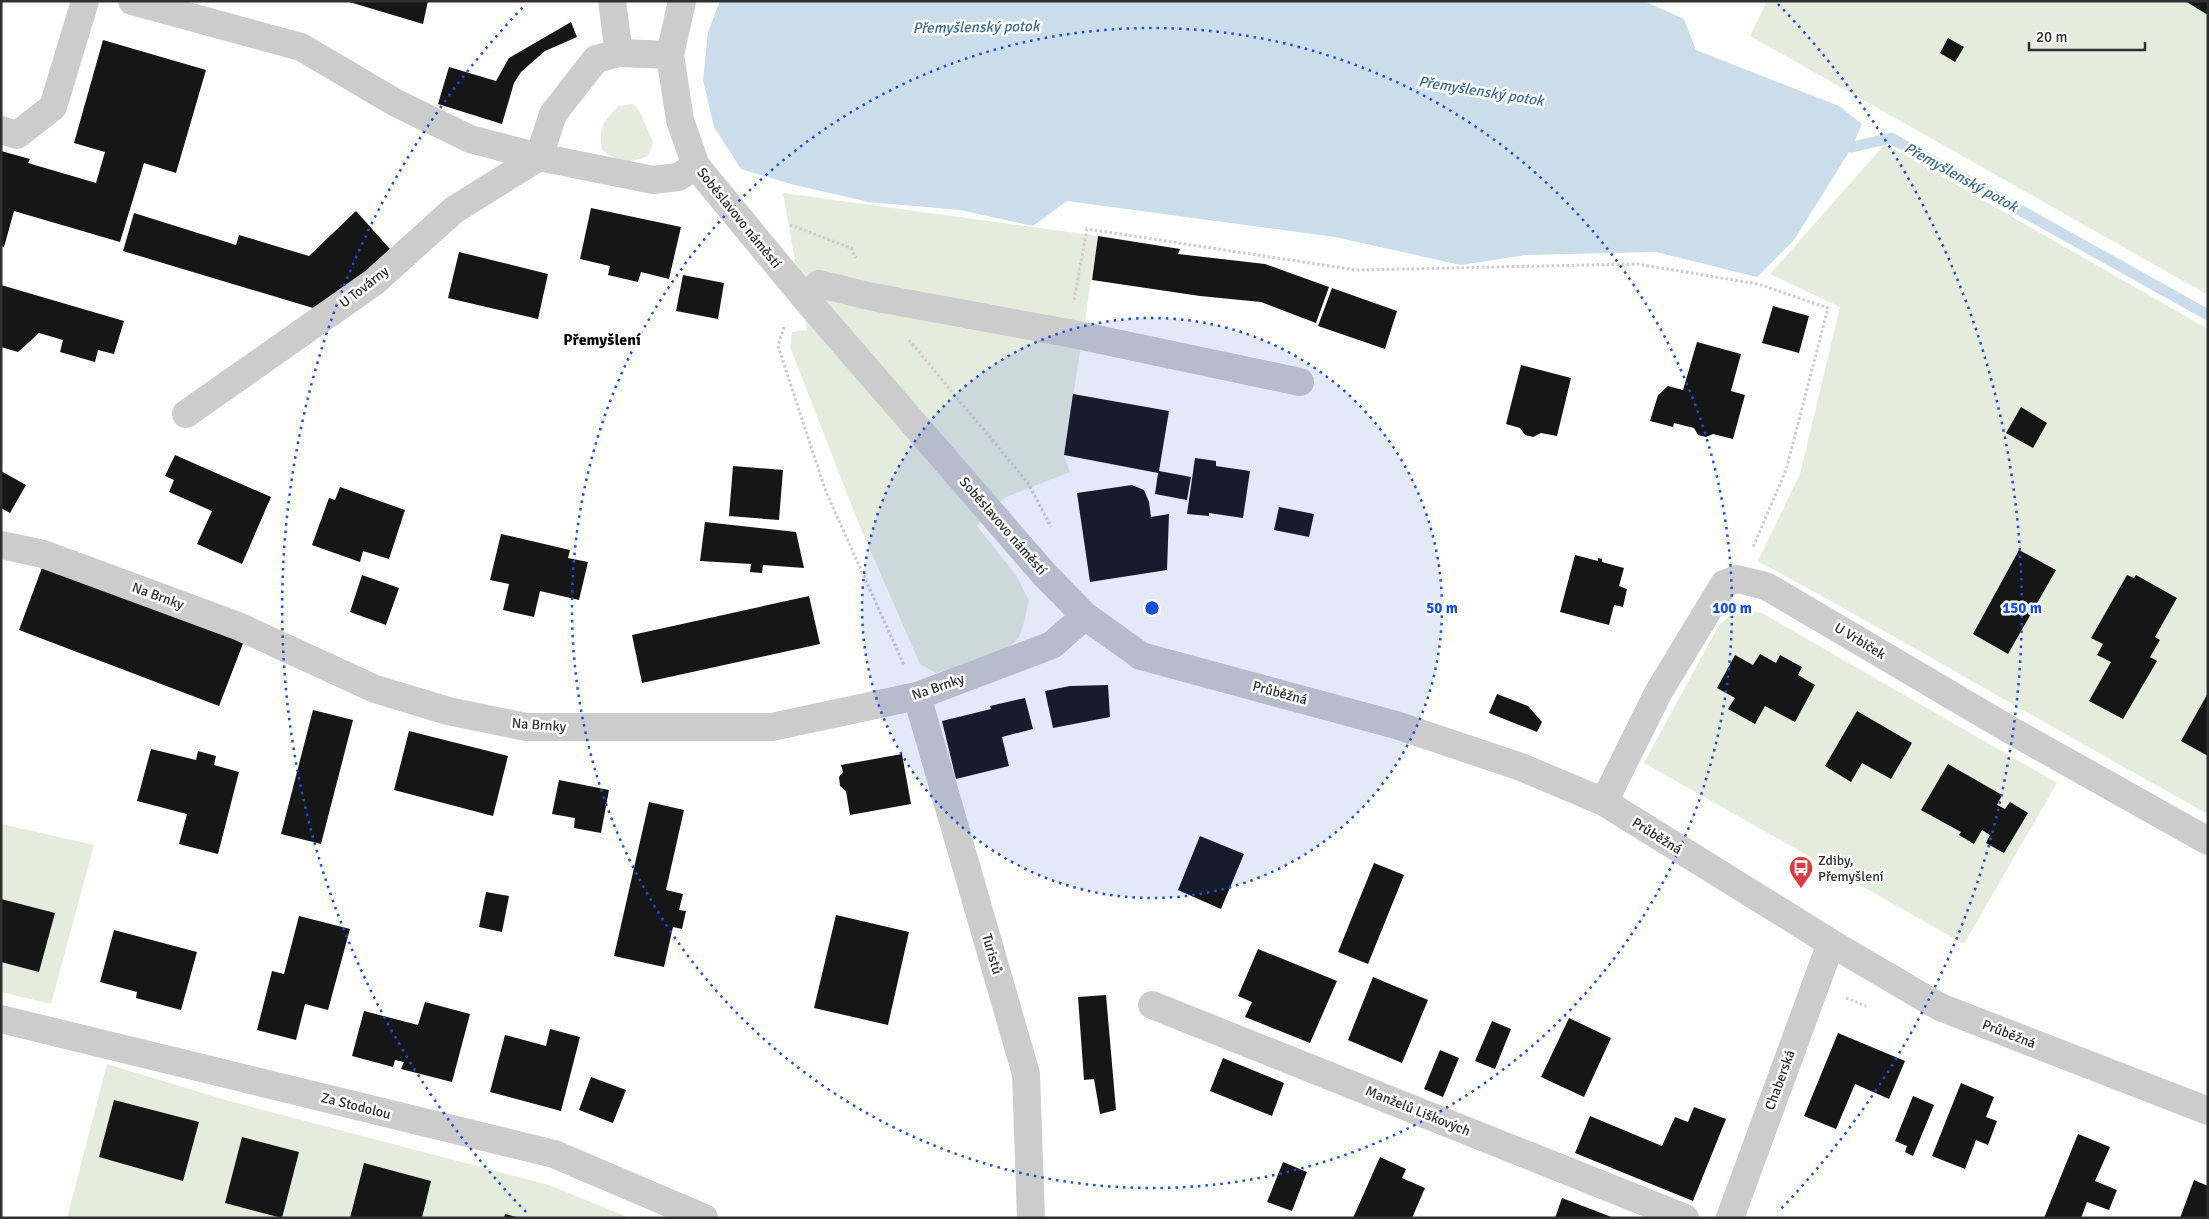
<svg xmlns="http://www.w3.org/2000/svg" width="2209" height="1219" font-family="Signika,sans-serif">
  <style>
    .green { fill: #e5ecde }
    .water { fill: #cbddea }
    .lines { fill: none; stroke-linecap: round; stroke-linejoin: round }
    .stream { stroke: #cbddea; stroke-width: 11 }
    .building { fill: #161616 }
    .path { stroke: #ccc; stroke-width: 3; stroke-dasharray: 2.5 2.5; stroke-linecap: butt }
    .minor { stroke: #ccc; stroke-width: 28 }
    .ring { fill: none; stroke: #1d4ed8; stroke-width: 2.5; stroke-dasharray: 2.5 5 }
    .labels { text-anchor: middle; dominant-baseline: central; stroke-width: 5; stroke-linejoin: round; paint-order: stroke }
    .street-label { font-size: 14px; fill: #2f2f2f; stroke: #fff }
    .poi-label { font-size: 14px; fill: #2f2f2f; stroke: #fff; text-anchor: start }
    .water-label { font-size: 15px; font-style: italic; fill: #416d8e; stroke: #fff }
    .quarter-label { font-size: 16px; font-weight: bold; fill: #000; stroke: #fff }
    .centre { fill: #1d4ed8; stroke: #fff; stroke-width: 2.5 }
    .ring-label { font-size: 15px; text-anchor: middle; font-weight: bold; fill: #1d4ed8; stroke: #fff; stroke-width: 5; stroke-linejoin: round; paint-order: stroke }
  </style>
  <rect width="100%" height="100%" fill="#fff"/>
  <path class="green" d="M 1767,1 L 2208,1 L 2208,295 L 1750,36 Z
    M 633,104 L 640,112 L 653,142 L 648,156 C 628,164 620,163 602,150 C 598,127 603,123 618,106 Z
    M 1885,144 L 2208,329 L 2208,814 C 2057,731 1909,643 1758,561 L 1800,474 L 1840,307 L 1770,274 Z
    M 783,193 L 1098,236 L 1064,455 L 1070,472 L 1004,498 L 977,526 L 1016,575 L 1029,601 C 1026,612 1024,625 1020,635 C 1010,656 958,666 936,673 L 920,664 L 860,527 L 790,347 L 792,332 L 807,330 Z
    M 1737,610 L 1762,613 L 2057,783 L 1964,944 L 1644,763 L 1719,625 Z
    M 1,824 L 94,845 L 51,1004 L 1,992 Z
    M 107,1064 L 229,1101 L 549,1185 L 630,1218 L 67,1218 Z"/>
  <path class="water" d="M 720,1 L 1644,1 L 1684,19 L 1696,50 L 1839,106 L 1862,124 L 1852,147 L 1794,240 L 1757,277 L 1656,252 L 1525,255 L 1461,265 L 1335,237 L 1067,201 L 1033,226 L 960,210 L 868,202 L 791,184 L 741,169 L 714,127 L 703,80 L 708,32 Z"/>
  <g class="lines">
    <path class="stream" d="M 1839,145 L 1852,147 L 1891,138 L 2208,315"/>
  </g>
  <path class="building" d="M 346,1 L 428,1 L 423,24 Z
    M 2185,1 L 2208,1 L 2208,15 Z
    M 571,22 L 577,37 L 545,51 L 521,72 L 514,83 L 502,124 L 438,104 L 449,67 L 496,81 L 509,58 Z
    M 1948,38 L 1964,47 L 1955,62 L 1940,53 Z
    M 103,40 L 206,70 L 176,173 L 144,163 L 120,242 L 14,211 L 4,247 L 1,246 L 1,151 L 30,159 L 28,163 L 96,183 L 105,152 L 74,143 Z
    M 591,208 L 681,227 L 669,279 L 641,272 L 638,282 L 608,275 L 610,266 L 580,259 Z
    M 356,211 L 390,249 L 323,311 L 123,251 L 134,213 L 236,245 L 239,235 L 309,256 Z
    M 1098,236 L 1180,249 L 1178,254 L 1265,264 L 1329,287 L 1316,323 L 1261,302 L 1200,296 L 1092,280 Z
    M 459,252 L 548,274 L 538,319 L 448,298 Z
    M 683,275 L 724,283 L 718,319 L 676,311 Z
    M 1,285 L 124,321 L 114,354 L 98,350 L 95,362 L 60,352 L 63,340 L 39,333 L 18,352 L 1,347 Z
    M 1332,288 L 1397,311 L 1385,349 L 1318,326 Z
    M 1773,306 L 1809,316 L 1799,353 L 1762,343 Z
    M 1697,342 L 1741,354 L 1731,391 L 1745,395 L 1733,439 L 1713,434 L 1706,437 L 1698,435 L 1694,428 L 1674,423 L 1673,427 L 1650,421 L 1658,395 L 1668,386 L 1683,390 Z
    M 1521,365 L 1571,378 L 1557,436 L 1541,433 L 1533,437 L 1525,435 L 1520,428 L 1506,424 Z
    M 1073,394 L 1169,411 L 1159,471 L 1191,477 L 1187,500 L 1155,494 L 1158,473 L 1064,455 Z
    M 2021,407 L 2047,423 L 2033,448 L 2006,433 Z
    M 175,455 L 271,497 L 242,564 L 197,544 L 212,511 L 169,492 L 174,480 L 165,476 Z
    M 1195,458 L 1216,461 L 1216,466 L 1250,471 L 1243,518 L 1209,513 L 1209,516 L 1187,514 Z
    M 733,466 L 783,470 L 779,520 L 729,516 Z
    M 1,471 L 26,485 L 10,513 L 1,508 Z
    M 1132,485 L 1144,490 L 1149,502 L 1151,517 L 1169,514 L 1167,570 L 1090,582 L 1077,493 Z
    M 340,487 L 405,510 L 389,559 L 363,551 L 360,562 L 312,545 L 329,498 L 335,500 Z
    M 1279,507 L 1314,514 L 1309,537 L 1274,530 Z
    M 705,522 L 796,532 L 804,568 L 763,565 L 762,573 L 750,572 L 751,564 L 700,561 Z
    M 501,534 L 570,550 L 568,558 L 588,562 L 579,600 L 540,591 L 534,617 L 503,610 L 509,584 L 490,580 Z
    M 2019,550 L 2056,570 L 2008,654 L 1973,634 Z
    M 1575,555 L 1598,561 L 1598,558 L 1602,559 L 1602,562 L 1624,568 L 1619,586 L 1627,589 L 1623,607 L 1614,605 L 1609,625 L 1560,612 Z
    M 43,565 L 244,641 L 219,706 L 19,630 Z
    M 362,575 L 399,588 L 386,625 L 350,612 Z
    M 2127,575 L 2134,578 L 2136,575 L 2177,598 L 2155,637 L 2160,640 L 2150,657 L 2157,661 L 2123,719 L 2089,701 L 2111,662 L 2097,655 L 2103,644 L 2091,638 Z
    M 809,596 L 820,644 L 642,683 L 632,635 Z
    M 1760,654 L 1776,663 L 1780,655 L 1802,667 L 1798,675 L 1815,685 L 1795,722 L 1765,706 L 1755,724 L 1728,709 L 1735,698 L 1717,688 L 1735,655 L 1753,665 Z
    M 1108,685 L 1110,717 L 1053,728 L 1045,691 L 1070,686 Z
    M 2208,693 L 2208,756 L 2181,741 Z
    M 1497,694 L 1528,706 L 1542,722 L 1537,732 L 1489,713 Z
    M 1025,698 L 1033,729 L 1002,737 L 1009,766 L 956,779 L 942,721 L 991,709 L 990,706 Z
    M 313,710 L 353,720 L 321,844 L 281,834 Z
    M 1857,711 L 1912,743 L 1891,779 L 1862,763 L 1851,782 L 1825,766 Z
    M 409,731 L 508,756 L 493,816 L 394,790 Z
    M 151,749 L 196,760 L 198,751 L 216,756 L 214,765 L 239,772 L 218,854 L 179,844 L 187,814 L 137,801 Z
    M 902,754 L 911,804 L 850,815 L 846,791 L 840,786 L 839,777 L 843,772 L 841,765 Z
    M 1948,764 L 2002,795 L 1997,805 L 2005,809 L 2010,802 L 2028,813 L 2004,853 L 1986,843 L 1990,835 L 1982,830 L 1974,844 L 1959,835 L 1961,832 L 1921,810 Z
    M 559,780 L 609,790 L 601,833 L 574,828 L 575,818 L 552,814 Z
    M 649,802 L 684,810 L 666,890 L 683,894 L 679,910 L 686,911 L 682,929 L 673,927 L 664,967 L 614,956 Z
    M 1200,836 L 1244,854 L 1221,909 L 1178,890 Z
    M 1374,863 L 1404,875 L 1368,964 L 1338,952 Z
    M 486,892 L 509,896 L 502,932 L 479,927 Z
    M 1,899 L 55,913 L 39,972 L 1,962 Z
    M 836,915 L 909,932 L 888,1025 L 814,1008 Z
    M 299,916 L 350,929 L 328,1010 L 305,1004 L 296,1040 L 257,1030 L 272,971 L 284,974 Z
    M 114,930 L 197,952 L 181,1010 L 136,998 L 137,992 L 100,982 Z
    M 1258,949 L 1337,981 L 1310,1043 L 1245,1017 L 1252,1002 L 1238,996 Z
    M 1373,977 L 1428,1000 L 1402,1063 L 1348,1040 Z
    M 1106,995 L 1116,1110 L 1100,1114 L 1094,1079 L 1084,1080 L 1078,997 Z
    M 425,1002 L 470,1014 L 452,1082 L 401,1069 L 404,1062 L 395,1060 L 393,1067 L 352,1056 L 364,1011 L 418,1025 Z
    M 1569,1018 L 1611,1038 L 1584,1097 L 1541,1077 Z
    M 1492,1021 L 1511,1029 L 1495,1069 L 1475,1061 Z
    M 550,1029 L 580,1037 L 561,1111 L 490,1092 L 505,1035 L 546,1046 Z
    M 1838,1033 L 1905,1061 L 1889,1099 L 1855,1084 L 1836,1129 L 1804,1116 Z
    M 1440,1050 L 1459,1058 L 1443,1097 L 1424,1089 Z
    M 1223,1058 L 1284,1083 L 1272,1116 L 1210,1091 Z
    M 591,1077 L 626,1090 L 613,1123 L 579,1110 Z
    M 1961,1083 L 1994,1097 L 1986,1117 L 1997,1121 L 1988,1145 L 1976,1140 L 1965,1169 L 1932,1156 Z
    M 1913,1096 L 1934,1105 L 1913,1156 L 1905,1152 L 1907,1146 L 1895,1141 Z
    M 114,1100 L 199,1122 L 183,1181 L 99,1157 Z
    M 1694,1107 L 1726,1119 L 1693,1201 L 1575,1153 L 1590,1116 L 1662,1146 L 1675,1117 L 1688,1122 Z
    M 2078,1134 L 2110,1147 L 2095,1181 L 2117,1190 L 2109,1210 L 2087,1202 L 2081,1218 L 2044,1218 Z
    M 242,1137 L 299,1152 L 282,1218 L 225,1203 Z
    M 1380,1157 L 1406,1169 L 1402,1178 L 1425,1188 L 1412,1218 L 1353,1218 Z
    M 1283,1162 L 1307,1172 L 1292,1211 L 1267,1202 Z
    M 364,1163 L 431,1181 L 422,1218 L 350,1218 Z
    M 2194,1180 L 2208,1186 L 2208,1218 L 2180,1218 Z
    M 1562,1198 L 1614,1218 L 1555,1218 Z
    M 505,1214 L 516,1217 L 516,1218 L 504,1218 Z"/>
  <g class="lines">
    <path class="path" d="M 790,225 L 851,248 L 856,258
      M 1074,300 L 1087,229 L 1356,270 L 1637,264 L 1758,284 L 1828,308 L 1786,470 L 1753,547
      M 784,327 L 778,346 L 826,492 L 904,665
      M 909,340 L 1028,483 L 1051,527
      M 1846,998 L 1866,1006"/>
    <path class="minor" d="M 132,1 L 301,47 L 396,103 L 470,139 L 539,157 L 653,180 L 678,177 L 696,166
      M 612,1 L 619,53
      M 682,1 L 670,55 L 680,120 L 696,166 L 805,298 L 1045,575 L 1085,616 L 1141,656 L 1396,725 L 1521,767 L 1604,802 L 1831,943 L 1940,1007 L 2208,1111
      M 1,130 L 17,135 L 53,107 L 85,1
      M 805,298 L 819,284 L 873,297 L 1068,333 L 1300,382
      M 186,414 L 374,282 L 454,210 L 539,157 L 553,114 L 596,59 L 619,53 L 670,55
      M 1,545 L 43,554 L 238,626 L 375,689 L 448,711 L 526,727 L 772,727 L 917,696 L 1052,645 L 1085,616
      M 917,696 L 1026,1074 L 1031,1218
      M 1604,802 L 1658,693 L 1724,584 L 1737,579 L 1766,586 L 2012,731 L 2208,841
      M 1152,1005 L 1685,1218
      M 1,1019 L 554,1154 L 704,1218
      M 1730,1218 L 1831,943"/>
  </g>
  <circle cx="1152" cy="608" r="290" fill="#1d4ed8" fill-opacity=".12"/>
  <g class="ring">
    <circle cx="1152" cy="608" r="290"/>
    <circle cx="1152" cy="608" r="580"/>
    <path d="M526 1212A870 870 0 0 1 526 4M1778 4A870 870 0 0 1 1778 1212"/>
  </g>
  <defs>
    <symbol id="bus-pin" viewBox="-11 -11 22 30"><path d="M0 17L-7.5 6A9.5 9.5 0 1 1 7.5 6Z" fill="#dc3c41" stroke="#fff"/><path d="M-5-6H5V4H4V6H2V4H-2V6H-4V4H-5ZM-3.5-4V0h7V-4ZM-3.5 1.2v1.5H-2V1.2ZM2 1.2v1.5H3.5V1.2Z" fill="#fff"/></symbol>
  </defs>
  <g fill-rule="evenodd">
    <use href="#bus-pin" x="1787" y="854" width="28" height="38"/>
  </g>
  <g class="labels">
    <g class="street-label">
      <text transform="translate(739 218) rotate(51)">Soběslavovo náměstí</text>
      <text transform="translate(364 287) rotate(-38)">U Továrny</text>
      <text transform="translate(1003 526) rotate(49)">Soběslavovo náměstí</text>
      <text transform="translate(158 596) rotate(20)">Na Brnky</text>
      <text transform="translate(1860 641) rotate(31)">U Vrbiček</text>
      <text transform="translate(938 687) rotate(-19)">Na Brnky</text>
      <text transform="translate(1280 693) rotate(15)">Průběžná</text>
      <text transform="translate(539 725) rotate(4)">Na Brnky</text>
      <text transform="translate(1657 836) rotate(32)">Průběžná</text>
      <text transform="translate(992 954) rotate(74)">Turistů</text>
      <text transform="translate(2009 1034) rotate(21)">Průběžná</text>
      <text transform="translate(1780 1080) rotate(-70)">Chaberská</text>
      <text transform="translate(356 1106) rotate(14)">Za Stodolou</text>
      <text transform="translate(1418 1111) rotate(22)">Manželů Liškových</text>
    </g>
    <g class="poi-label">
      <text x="1818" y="860">Zdiby,<tspan x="1818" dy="16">Přemyšlení</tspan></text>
    </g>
    <g class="water-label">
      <text transform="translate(976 27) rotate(-1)">Přemyšlenský potok</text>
      <text transform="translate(1481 91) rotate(9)">Přemyšlenský potok</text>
      <text transform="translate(1961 177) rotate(29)">Přemyšlenský potok</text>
    </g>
    <g class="quarter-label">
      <text x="602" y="340">Přemyšlení</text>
    </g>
  </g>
  <circle cx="1152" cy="608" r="8" class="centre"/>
  <g class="ring-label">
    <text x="1442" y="613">50 m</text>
    <text x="1732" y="613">100 m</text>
    <text x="2022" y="613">150 m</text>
  </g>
  <rect width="2209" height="1219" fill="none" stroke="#2f2f2f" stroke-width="5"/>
  <path d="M2029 42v8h116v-8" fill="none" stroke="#2f2f2f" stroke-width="2.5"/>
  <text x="2036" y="42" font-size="15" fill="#2f2f2f" stroke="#ffffff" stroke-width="4" paint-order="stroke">20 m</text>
</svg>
